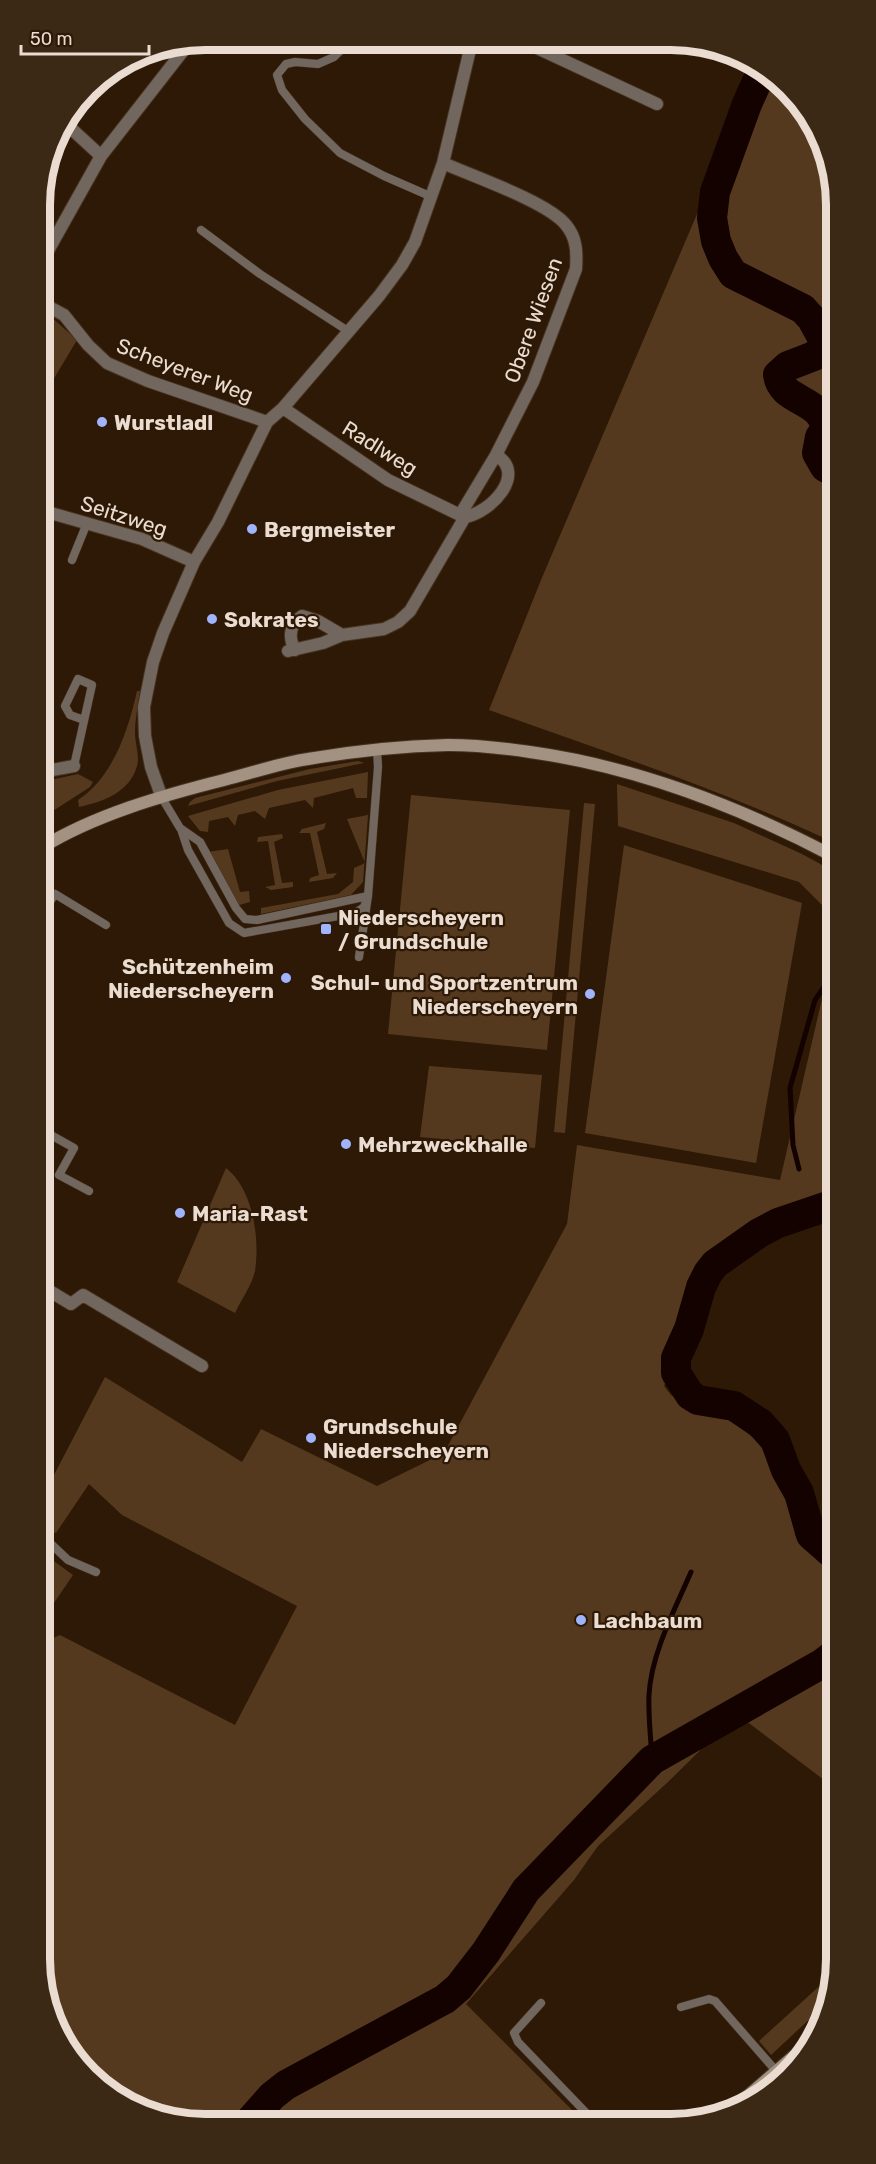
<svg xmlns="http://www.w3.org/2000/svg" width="876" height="2164" font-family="Rubik,sans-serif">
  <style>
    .green { fill: #55391f }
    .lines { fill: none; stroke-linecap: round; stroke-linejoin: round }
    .stream { stroke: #130200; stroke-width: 5 }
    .river { stroke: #130200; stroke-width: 30 }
    .lane-casing { stroke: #473421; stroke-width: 9 }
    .street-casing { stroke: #473421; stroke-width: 14 }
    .secondary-casing { stroke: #473421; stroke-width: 14 }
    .lane { stroke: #72675e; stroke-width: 8 }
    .street { stroke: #72675e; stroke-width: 12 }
    .secondary { stroke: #a39182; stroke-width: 12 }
    .poi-dot { fill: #a0b3fd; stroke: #2d1905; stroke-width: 2 }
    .labels { text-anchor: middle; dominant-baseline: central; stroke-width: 4.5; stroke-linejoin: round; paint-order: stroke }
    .street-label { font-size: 21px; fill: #eadcd0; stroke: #2d1905 }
    .poi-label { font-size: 21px; font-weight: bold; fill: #eadcd0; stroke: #2d1905; text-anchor: start }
    .rim { fill: none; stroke: #eadcd0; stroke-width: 8 }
  </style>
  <rect width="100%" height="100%" fill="#2d1905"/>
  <path class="green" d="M 758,71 L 788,87 L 831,162 L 833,842 C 722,790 604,751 489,710 L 541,580 Z
    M 40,307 L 77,340 L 47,390 L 40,389 Z
    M 137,691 L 140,691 C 138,705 135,720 135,733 C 135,743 140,757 137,766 C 130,792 103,802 79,807 L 78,800 C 113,777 128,731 137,691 Z
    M 358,761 L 364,763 L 277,781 L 188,806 L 190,802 L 195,798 L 310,769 Z
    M 368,772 L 367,798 L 356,798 L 353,788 L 314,798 L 313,808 L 305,800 L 269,808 L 265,819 L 255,811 L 238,815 L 235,826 L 228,817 L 209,821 L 208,832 L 200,831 L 188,816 L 278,790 Z
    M 78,774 L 93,782 L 90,787 L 42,818 L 41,782 Z
    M 617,784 L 734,823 L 802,854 L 833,871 L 834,917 L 799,882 L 618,826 Z
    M 411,795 L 570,810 L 547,1050 L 388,1034 Z
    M 584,803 L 595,804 L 565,1133 L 554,1132 Z
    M 368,815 L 363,882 L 351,895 L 261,914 L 261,908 L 338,894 L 353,882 L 354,868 L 365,863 L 347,819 Z
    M 326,823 L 324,829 L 317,832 L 327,874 L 337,873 L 333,878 L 309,882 L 310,878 L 319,875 L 310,833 L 299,833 L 302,829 Z
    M 282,834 L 283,838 L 274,842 L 282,883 L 293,882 L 293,887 L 271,890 L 265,887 L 275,885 L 268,841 L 257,842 L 258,837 Z
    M 624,845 L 802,903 L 756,1163 L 585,1133 Z
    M 228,849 L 240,892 L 249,891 L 250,902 L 239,905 L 208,852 Z
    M 834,947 L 834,1201 C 786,1211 740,1227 704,1261 L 722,1272 L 701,1287 L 694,1309 L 673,1346 L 670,1355 L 671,1367 L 664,1386 L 671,1395 L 678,1399 L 728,1419 L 759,1442 L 766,1450 L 775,1480 L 792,1501 L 795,1535 L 819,1562 L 835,1568 L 836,1789 L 737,1714 L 668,1782 L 598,1846 L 574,1880 L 466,2004 L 582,2120 L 538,2120 L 537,2118 L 531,2118 L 530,2120 L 173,2122 L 95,2084 L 45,2002 L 44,1642 L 60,1635 L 235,1725 L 297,1606 L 122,1515 L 89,1484 L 56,1533 L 43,1528 L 43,1496 L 105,1377 L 242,1462 L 261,1429 L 377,1486 L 444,1453 L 567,1224 L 577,1145 L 780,1180 Z
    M 429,1066 L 542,1075 L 535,1148 L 420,1137 Z
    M 226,1168 C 253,1189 260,1238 255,1271 C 252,1285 241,1300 235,1313 L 177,1282 Z
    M 43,1553 L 73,1575 L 43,1619 Z
    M 837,1970 L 829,2001 L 771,2055 L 759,2041 Z"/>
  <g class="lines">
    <path class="stream" d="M 799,1169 L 793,1145 L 790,1088 L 815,1000 L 834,973
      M 652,1760 C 651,1739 648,1716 649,1695 C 651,1654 675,1609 691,1572"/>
    <path class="river" d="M 761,73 L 747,104 L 715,192 L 712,218 L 716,241 L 723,258 L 733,274 L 803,309 L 812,319 L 824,341 L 821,350 L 814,356 L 788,366 L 778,375 C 782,403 820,397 826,428 L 820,437 L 817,453 L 825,467 L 832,471
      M 834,1204 L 778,1223 L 759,1233 L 715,1264 L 708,1273 L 701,1287 L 689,1329 L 676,1358 L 676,1373 L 690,1395 L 698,1400 L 734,1406 L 760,1423 L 775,1440 L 786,1470 L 799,1493 L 811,1535 L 835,1556
      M 249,2122 L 272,2096 L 286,2085 L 445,1999 L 459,1987 L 486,1952 L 526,1890 L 652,1760 L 823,1663 L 836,1653"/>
    <defs>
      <path id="lane" d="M 351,40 L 334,57 L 318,64 L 295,62 L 286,64 L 277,75 L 282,90 L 305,119 L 340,153 L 384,176 L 432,197
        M 201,230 L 260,274 L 348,331
        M 72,560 L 87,523
        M 74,766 L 92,685 L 78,679 L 65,706 L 70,715 L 84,720
        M 162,798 L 180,828 L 200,842 L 236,908 L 245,919 L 257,920 L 368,896
        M 181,829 L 188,850 L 229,923 L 244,933 L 355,913 L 364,907 L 368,896
        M 41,915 L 55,894 L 106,925
        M 359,957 L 368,896 L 378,767 L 377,750
        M 42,1130 L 74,1148 L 59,1175 L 89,1191
        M 43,1541 L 51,1544 L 68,1560 L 96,1572
        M 541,2003 L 514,2033 L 518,2042 L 593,2120
        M 681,2007 L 709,1999 L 715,2001 L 777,2072"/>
      <path id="street" d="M 522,41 L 657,104
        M 101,156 L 190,42
        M 443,163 C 472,176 548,202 566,225 C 577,238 577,253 576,269 L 533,382 L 496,455
        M 40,265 L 101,156 L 64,122
        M 40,302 L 64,315 L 88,345 L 107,363 L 148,381 L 267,422
        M 283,408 L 388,480 L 460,515
        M 40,510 L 142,539 L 194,562
        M 295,650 C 288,637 290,624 302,616 L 318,621 L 342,635
        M 288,651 L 323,643 L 342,635 L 384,629 L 398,622 L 410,611 L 465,517 C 490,513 528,474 496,455 L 460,515 L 465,517
        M 41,772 L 74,766
        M 162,798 L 151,767 L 145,736 L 144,707 L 153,662 L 163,633 L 194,562 L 218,522 L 267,422 L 283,408 L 379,296 L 402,265 L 415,242 L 443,163 L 472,41
        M 43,1287 L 71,1304 L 83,1295 L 202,1366"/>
      <path id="secondary" d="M 41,848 C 94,815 164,795 224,780 C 252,773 280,763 308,759 C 354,751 402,746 448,745 C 475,745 503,748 530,752 C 637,767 738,806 833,856
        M 736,2106 L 816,2037"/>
    </defs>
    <use href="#lane" class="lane-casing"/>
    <use href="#street" class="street-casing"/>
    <use href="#secondary" class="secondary-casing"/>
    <use href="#lane" class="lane"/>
    <use href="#street" class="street"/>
    <use href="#secondary" class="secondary"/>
  </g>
  <g class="poi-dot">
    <circle cx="102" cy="422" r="6"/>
    <circle cx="252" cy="529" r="6"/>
    <circle cx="212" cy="619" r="6"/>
    <rect x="320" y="923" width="12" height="12" rx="3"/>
    <circle cx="286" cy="978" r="6"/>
    <circle cx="590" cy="994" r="6"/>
    <circle cx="346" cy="1144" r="6"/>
    <circle cx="180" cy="1213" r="6"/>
    <circle cx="311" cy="1438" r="6"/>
    <circle cx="581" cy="1620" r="6"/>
  </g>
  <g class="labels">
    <g class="street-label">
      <text transform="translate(533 320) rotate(-70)">Obere Wiesen</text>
      <text transform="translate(185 370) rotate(21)">Scheyerer Weg</text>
      <text transform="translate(380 448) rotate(32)">Radlweg</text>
      <text transform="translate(124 516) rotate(18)">Seitzweg</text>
    </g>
    <g class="poi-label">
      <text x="114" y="422">Wurstladl</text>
      <text x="264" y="529">Bergmeister</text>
      <text x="224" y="619">Sokrates</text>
      <text x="338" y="917">Niederscheyern<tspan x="338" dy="24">/ Grundschule</tspan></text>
      <text x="274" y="966" text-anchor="end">Schützenheim<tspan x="274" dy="24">Niederscheyern</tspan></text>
      <text x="578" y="982" text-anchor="end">Schul- und Sportzentrum<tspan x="578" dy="24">Niederscheyern</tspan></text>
      <text x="358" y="1144">Mehrzweckhalle</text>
      <text x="192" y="1213">Maria-Rast</text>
      <text x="323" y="1426">Grundschule<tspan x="323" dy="24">Niederscheyern</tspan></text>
      <text x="593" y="1620">Lachbaum</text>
    </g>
  </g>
  <path d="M0 0H876V2164H0ZM205 50H671A155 155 0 0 1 826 205V1959A155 155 0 0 1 671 2114H205A155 155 0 0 1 50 1959V205A155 155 0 0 1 205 50Z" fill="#3c2915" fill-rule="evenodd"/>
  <path class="rim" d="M205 50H671A155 155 0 0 1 826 205V1959A155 155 0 0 1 671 2114H205A155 155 0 0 1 50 1959V205A155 155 0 0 1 205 50Z"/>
  <path d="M21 45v9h128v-9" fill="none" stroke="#eadcd0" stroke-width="3"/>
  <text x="30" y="45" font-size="18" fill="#eadcd0" stroke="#2d1905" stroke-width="4.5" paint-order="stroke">50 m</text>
</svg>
